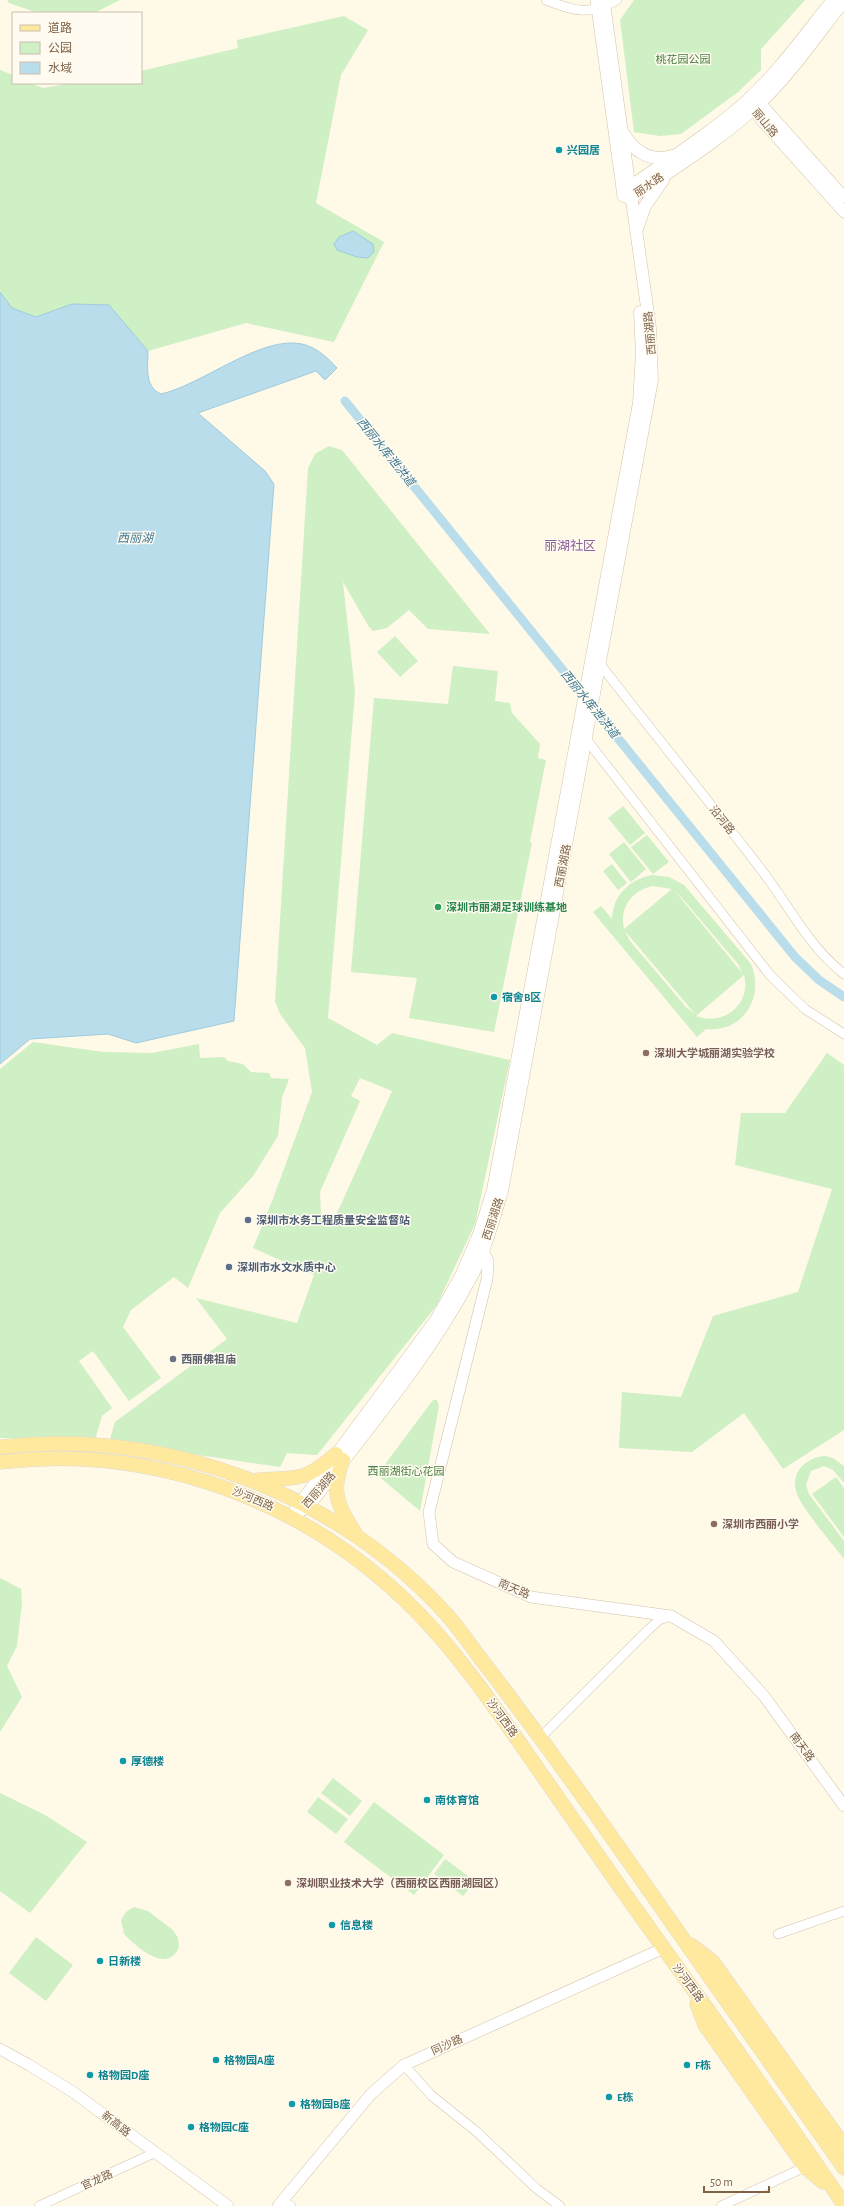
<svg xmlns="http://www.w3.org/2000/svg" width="844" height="2206" font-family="'Alegreya Sans','Noto Sans SC',sans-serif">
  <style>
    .green { fill: #cfefc4; fill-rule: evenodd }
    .water { fill: #b9ddeb; stroke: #9ecbde }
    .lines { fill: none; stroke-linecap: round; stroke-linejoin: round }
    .canal { stroke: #b9ddeb; stroke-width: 9 }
    .minor-casing { stroke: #d3c2ac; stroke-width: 10 }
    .tertiary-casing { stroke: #d3c2ac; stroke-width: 12 }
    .secondary-casing { stroke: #d7c4a9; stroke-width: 13 }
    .primary-casing { stroke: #e0d9d3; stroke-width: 15 }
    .minor { stroke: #fff; stroke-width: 9 }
    .tertiary { stroke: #fff; stroke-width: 11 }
    .secondary { stroke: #fff; stroke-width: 12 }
    .primary { stroke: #ffe99f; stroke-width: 14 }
    .culture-dot { fill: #0f9aa8; stroke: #fffbf1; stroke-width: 1.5 }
    .leisure-dot { fill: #2e9e5b; stroke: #fffbf1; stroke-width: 1.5 }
    .education-dot { fill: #8d6e63; stroke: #fffbf1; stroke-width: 1.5 }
    .service-dot { fill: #5c6f8a; stroke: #fffbf1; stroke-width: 1.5 }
    .worship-dot { fill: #6b7280; stroke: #fffbf1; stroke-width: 1.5 }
    .labels { text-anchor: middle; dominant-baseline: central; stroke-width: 3; stroke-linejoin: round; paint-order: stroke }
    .park-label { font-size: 11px; fill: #467e3c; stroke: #fffbf1 }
    .street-label { font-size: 11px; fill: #7d6248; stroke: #fffbf1 }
    .culture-label { font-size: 11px; font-weight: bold; fill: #0d838f; stroke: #fffbf1; text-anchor: start }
    .leisure-label { font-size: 11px; font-weight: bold; fill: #27864d; stroke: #fffbf1; text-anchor: start }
    .education-label { font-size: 11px; font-weight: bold; fill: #785e54; stroke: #fffbf1; text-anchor: start }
    .service-label { font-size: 11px; font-weight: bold; fill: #4e5e75; stroke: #fffbf1; text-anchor: start }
    .worship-label { font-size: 11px; font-weight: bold; fill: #5b616d; stroke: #fffbf1; text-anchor: start }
    .water-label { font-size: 12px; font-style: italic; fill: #3f7992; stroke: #fffbf1 }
    .quarter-label { font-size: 13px; fill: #8d6099; stroke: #fffbf1 }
  </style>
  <rect width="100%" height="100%" fill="#fff9e8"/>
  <path class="green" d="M 7,0 L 120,0 L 94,13 L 38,13 L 9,3 Z
    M 634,0 L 805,0 L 761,49 L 761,70 L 738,92 L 681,134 L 660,136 L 634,132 L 620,20 Z
    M 344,16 L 368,30 L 341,75 L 316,203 L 384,242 L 334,342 L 246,323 L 148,351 L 109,305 L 72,304 L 36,317 L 12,308 L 0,292 L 0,70 L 13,75 L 13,83 L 30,83 L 43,88 L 73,83 L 141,83 L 141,71 L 238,48 L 237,40 Z
    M 329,446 L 342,450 L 490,634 L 428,629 L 409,610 L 387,628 L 373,631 L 369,627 L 343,582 L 355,692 L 328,1018 L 377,1045 L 392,1033 L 510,1060 L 475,1224 L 437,1305 L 317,1455 L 287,1453 L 280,1467 L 109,1442 L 115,1422 L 227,1339 L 196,1298 L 297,1323 L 314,1275 L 253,1248 L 273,1199 L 312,1092 L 305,1048 L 280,1014 L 275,1001 L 308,468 L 315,454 ZM 360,1078 L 392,1091 L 333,1222 L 321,1214 L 320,1192 L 360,1101 L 351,1096 Z
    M 395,636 L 418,661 L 400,677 L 377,652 Z
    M 453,666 L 498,671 L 495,701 L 510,703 L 512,713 L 540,744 L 538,758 L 546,760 L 530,842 L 532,843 L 494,1032 L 409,1018 L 417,978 L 351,972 L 374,698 L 448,704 Z
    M 623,806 L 645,833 L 630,845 L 608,818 Z
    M 647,835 L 669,862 L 653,874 L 631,847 Z
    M 624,842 L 646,869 L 631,882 L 609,854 Z
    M 612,864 L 627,883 L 618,890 L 603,871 Z
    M 652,875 L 669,877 L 684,885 L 751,964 C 765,997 743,1033 706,1029 L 697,1037 L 593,912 L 601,906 L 612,919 C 613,895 629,880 652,875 ZM 653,886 L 672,889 L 624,929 C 619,908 632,890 653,886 ZM 674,890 L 682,898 L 738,964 L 743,974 ZM 625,931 L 695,1014 L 686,1007 L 630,941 ZM 744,975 C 752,1004 723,1027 696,1016 Z
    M 33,1042 L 103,1052 L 152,1053 L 199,1044 L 200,1058 L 224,1057 L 228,1061 L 243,1064 L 251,1072 L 269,1073 L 271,1078 L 289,1079 L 282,1098 L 278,1136 L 253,1176 L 220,1213 L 188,1288 L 174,1277 L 131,1310 L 123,1327 L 161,1378 L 129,1401 L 93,1351 L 79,1361 L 112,1408 L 102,1416 L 95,1440 L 0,1438 L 0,1069 Z
    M 827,1053 L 844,1065 L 844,1430 L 783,1469 L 744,1413 L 692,1452 L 619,1448 L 622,1392 L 681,1397 L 713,1316 L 798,1292 L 832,1189 L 735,1165 L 741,1113 L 785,1113 Z
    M 433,1400 L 437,1400 L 439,1406 L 420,1511 L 377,1475 Z
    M 825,1456 L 833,1458 L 844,1466 L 844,1483 L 833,1470 L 824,1466 L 811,1471 L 806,1485 L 809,1494 L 844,1541 L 844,1559 C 832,1543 803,1510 797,1494 C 789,1473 806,1457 825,1456 Z
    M 836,1477 L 844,1488 L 844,1537 L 812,1494 Z
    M 0,1578 L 21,1589 L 22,1603 L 17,1646 L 7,1666 L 22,1697 L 0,1732 Z
    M 333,1778 L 362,1801 L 350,1816 L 321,1793 Z
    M 0,1793 L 45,1815 L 87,1842 L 30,1913 L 0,1891 Z
    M 318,1797 L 348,1819 L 336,1834 L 307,1812 Z
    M 374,1802 L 444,1855 L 414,1895 L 344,1842 Z
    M 445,1859 L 475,1881 L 463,1896 L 434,1874 Z
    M 134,1907 L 148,1911 L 173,1930 L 178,1938 L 179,1947 C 167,1975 137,1947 124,1934 L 121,1920 L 126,1912 Z
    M 36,1937 L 73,1965 L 46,2001 L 9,1973 Z"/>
  <path class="water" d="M 353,231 L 373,244 L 374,252 L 368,258 L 357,257 L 337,250 L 334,244 L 339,237 Z
    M 0,292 L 12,308 L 36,317 L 72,304 L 109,305 L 148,351 C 148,366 144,387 161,394 C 202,385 261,335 302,344 C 316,347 328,358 337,368 L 325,380 L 316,371 L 198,413 L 265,471 L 274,484 L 234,1021 L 136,1043 L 108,1034 L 30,1039 L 0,1064 Z"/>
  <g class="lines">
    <path class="canal" d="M 345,401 L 795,957 L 819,980 L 844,997"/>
    <defs>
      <path id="minor" d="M 546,0 C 574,11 589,16 617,0
        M 600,664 C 654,734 710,802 763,872 C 790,907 808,946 844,974
        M 586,739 L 770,975 L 805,1009 L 844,1034
        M 541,1737 L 648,1630 L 659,1620 L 671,1616
        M 778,1934 L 844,1911
        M 404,2065 L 432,2096 L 477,2132 L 537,2189 L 560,2206
        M 282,2201 L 291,2206
        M 39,2206 L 154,2153
        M 721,2206 L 805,2167"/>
      <path id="tertiary" d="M 596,0 L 623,196
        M 604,0 L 630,187
        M 753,101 L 760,103 L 844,197
        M 749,103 L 763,122 L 844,212
        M 483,1250 L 488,1261 L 487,1279 L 429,1512 L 433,1544 L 453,1562 L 531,1597 L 671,1616 L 714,1641 L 764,1696 L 844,1806
        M 0,2049 L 29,2065 L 73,2092 L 228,2206
        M 278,2206 L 371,2094 L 404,2065 L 664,1948"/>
      <path id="secondary" d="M 623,133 C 634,151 650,163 672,156
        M 626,193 L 630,187 C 670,159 712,132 748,100 C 780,70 806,33 833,0
        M 626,197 L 632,197 C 676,167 722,139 761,102 C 792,72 817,35 844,1
        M 637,229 L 645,206 L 663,180
        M 296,1509 L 436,1320 L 461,1276 L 479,1234 L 493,1190 L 639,403 L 642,354 L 640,312
        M 292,1517 L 307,1506 L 318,1494 C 370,1425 429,1357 470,1279 C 485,1252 493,1221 502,1191 L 652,380 L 650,328 L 630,187"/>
      <path id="primary" d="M 0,1447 C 164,1427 338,1493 448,1616 C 463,1633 476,1654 491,1672 C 535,1730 578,1789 620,1849 C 694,1955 769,2061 844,2168
        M 343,1460 C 330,1491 338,1507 355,1533
        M 0,1462 C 155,1443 310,1502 418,1613 C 458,1654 491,1702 524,1749 C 556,1795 588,1841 620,1887 C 695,1993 772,2097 844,2205
        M 258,1480 C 296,1477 304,1483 336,1454
        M 691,1945 L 713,1962 L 844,2146
        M 697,2004 L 705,2025 L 805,2167 L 823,2182"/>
    </defs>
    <use href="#minor" class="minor-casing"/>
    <use href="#tertiary" class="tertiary-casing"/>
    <use href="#secondary" class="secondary-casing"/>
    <use href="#primary" class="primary-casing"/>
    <use href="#minor" class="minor"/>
    <use href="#tertiary" class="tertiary"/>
    <use href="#secondary" class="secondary"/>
    <use href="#primary" class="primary"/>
  </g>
  <g class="culture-dot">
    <circle cx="559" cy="150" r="4"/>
    <circle cx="494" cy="997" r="4"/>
    <circle cx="123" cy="1761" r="4"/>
    <circle cx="427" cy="1800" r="4"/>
    <circle cx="332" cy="1925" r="4"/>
    <circle cx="100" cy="1961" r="4"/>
    <circle cx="216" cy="2060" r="4"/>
    <circle cx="687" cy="2065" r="4"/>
    <circle cx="90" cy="2075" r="4"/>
    <circle cx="609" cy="2097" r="4"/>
    <circle cx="292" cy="2104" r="4"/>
    <circle cx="191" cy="2127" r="4"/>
  </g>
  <circle class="leisure-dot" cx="438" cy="907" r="4"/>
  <g class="education-dot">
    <circle cx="646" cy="1053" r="4"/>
    <circle cx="714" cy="1524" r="4"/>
    <circle cx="288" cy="1883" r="4"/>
  </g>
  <g class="service-dot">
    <circle cx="248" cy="1220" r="4"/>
    <circle cx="229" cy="1267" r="4"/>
  </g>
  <circle class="worship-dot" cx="173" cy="1359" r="4"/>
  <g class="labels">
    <g class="park-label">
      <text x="683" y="59">桃花园公园</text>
      <text x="406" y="1471">西丽湖街心花园</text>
    </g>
    <g class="street-label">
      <text transform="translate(765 123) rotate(50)">丽山路</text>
      <text transform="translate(649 185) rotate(-34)">丽水路</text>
      <text transform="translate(650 333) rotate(-95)">西丽湖路</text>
      <text transform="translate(722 820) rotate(52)">沿河路</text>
      <text transform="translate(563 866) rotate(-79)">西丽湖路</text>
      <text transform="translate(493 1219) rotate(-72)">西丽湖路</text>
      <text transform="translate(319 1490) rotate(-49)">西丽湖路</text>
      <text transform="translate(253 1499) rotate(23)">沙河西路</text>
      <text transform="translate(514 1589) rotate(23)">南天路</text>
      <text transform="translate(502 1718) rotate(54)">沙河西路</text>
      <text transform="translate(802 1747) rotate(54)">南天路</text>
      <text transform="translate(688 1983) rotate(54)">沙河西路</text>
      <text transform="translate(447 2045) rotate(-24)">同沙路</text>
      <text transform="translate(116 2124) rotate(38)">新高路</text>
      <text transform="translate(97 2180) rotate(-24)">官龙路</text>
    </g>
    <g class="culture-label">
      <text x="567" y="150">兴园居</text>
      <text x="502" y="997">宿舍B区</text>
      <text x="131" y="1761">厚德楼</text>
      <text x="435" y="1800">南体育馆</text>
      <text x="340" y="1925">信息楼</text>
      <text x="108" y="1961">日新楼</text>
      <text x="224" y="2060">格物园A座</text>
      <text x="695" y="2065">F栋</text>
      <text x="98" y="2075">格物园D座</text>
      <text x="617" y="2097">E栋</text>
      <text x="300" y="2104">格物园B座</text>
      <text x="199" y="2127">格物园C座</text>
    </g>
    <g class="leisure-label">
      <text x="446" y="907">深圳市丽湖足球训练基地</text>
    </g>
    <g class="education-label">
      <text x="654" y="1053">深圳大学城丽湖实验学校</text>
      <text x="722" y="1524">深圳市西丽小学</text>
      <text x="296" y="1883">深圳职业技术大学（西丽校区西丽湖园区）</text>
    </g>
    <g class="service-label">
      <text x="256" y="1220">深圳市水务工程质量安全监督站</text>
      <text x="237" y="1267">深圳市水文水质中心</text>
    </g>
    <g class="worship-label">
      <text x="181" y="1359">西丽佛祖庙</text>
    </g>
    <g class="water-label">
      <text transform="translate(386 452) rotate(51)">西丽水库泄洪道</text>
      <text x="135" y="538">西丽湖</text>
      <text transform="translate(590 704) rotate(51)">西丽水库泄洪道</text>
    </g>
    <g class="quarter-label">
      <text x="570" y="546">丽湖社区</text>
    </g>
  </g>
  <rect x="12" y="12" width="130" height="72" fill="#fffbf1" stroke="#cbbead"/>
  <rect x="20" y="25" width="20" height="6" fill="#ffe99f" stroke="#cbbead"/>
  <text x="48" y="32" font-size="12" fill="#7d6248">道路</text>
  <rect x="20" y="42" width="20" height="12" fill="#cfefc4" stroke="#cbbead"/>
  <text x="48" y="52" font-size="12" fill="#7d6248">公园</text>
  <rect x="20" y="62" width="20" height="12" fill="#b9ddeb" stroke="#cbbead"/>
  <text x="48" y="72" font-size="12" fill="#7d6248">水域</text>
  <path d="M704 2186v6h65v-6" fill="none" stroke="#7d6248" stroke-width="2"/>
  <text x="710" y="2186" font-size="12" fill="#7d6248" stroke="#fffbf1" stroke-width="3" paint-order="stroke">50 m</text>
</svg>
